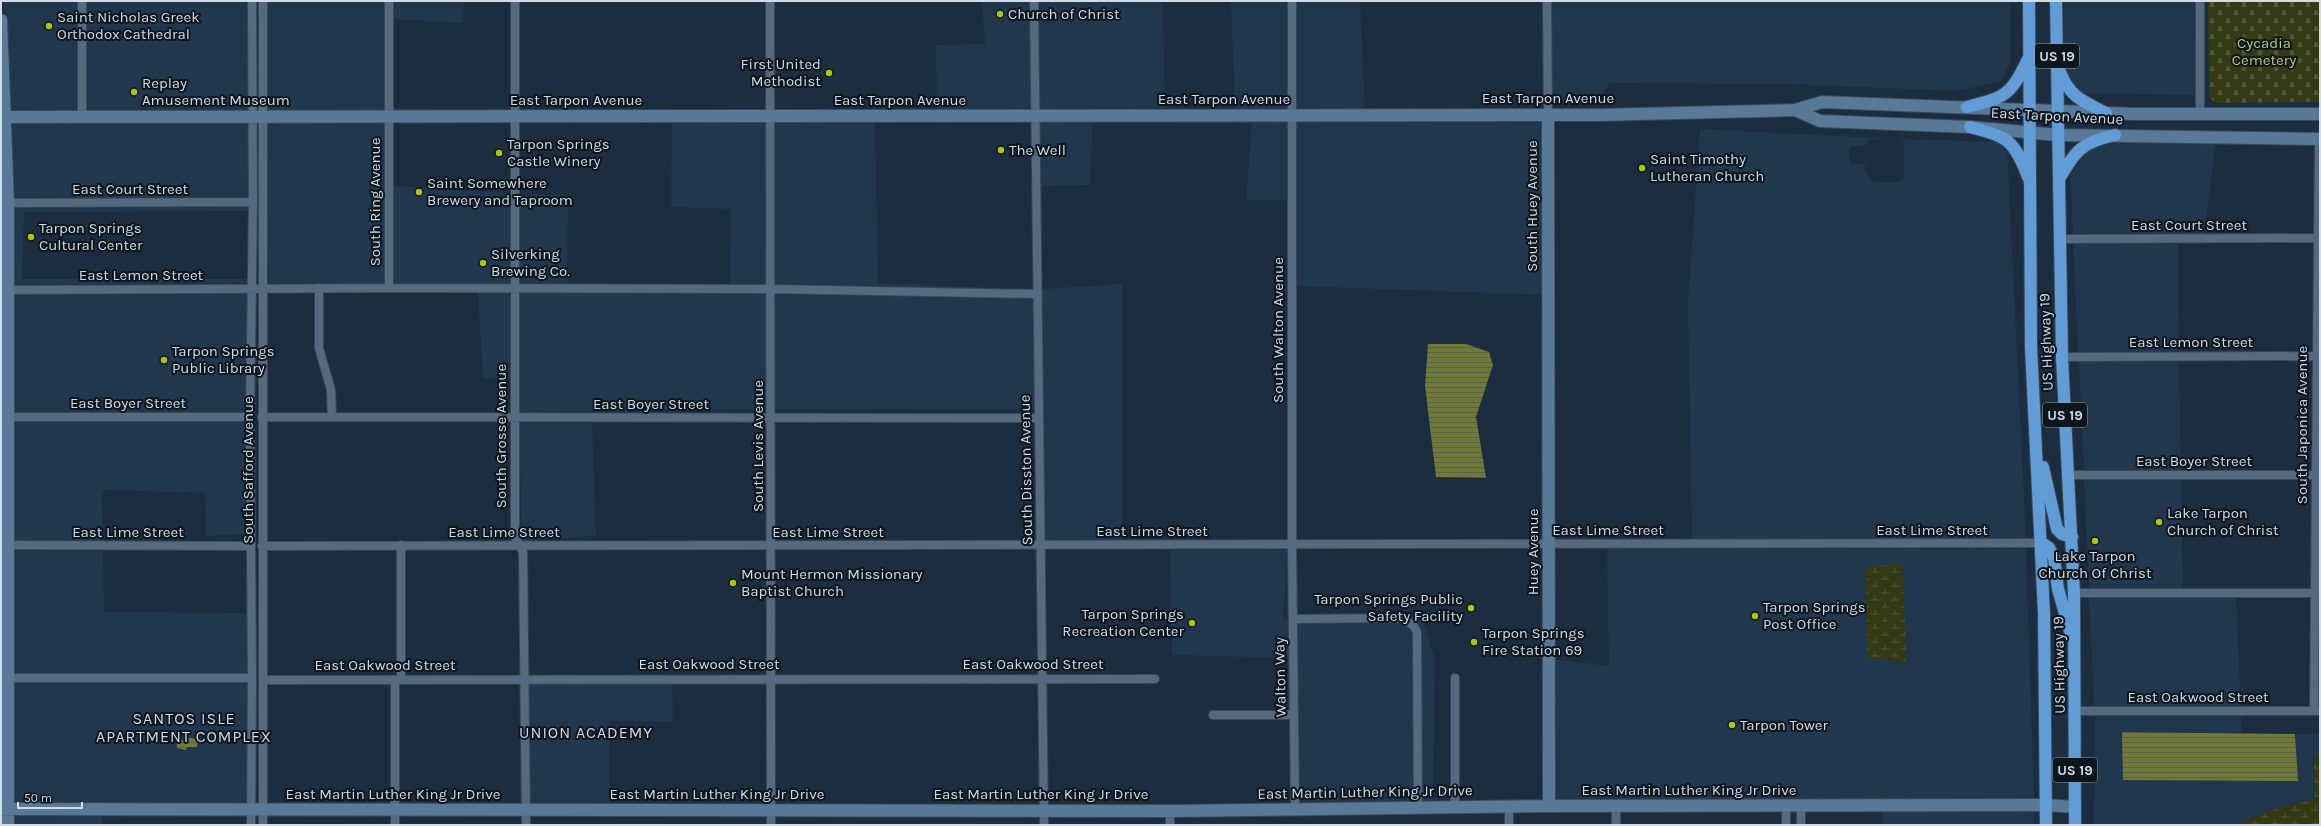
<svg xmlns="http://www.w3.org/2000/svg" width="2321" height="826" font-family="Karla,sans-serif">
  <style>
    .built { fill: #20374e }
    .wetland { fill: url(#wetland-marsh) }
    .cemetery { fill: url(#cemetery-stones) }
    .water { fill: url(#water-rules) }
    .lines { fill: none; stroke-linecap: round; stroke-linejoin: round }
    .street-casing { stroke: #3a4958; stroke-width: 10 }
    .secondary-casing { stroke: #3a4958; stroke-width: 14 }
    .highway-casing { stroke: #3a4958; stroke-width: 14 }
    .street { stroke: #566a7f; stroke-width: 8 }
    .secondary { stroke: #597999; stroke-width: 12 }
    .highway { stroke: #619cd6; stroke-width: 12 }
    .poi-dot { fill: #aec509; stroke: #0d151d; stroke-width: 1.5 }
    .labels { text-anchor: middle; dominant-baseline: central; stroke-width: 4; stroke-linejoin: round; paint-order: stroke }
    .shield { fill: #0d151d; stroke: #96a0ab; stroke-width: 1 }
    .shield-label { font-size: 14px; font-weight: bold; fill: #d1dce8 }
    .poi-label { font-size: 15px; fill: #d1dce8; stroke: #0d151d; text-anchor: start }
    .park-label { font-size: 15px; fill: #b9ca70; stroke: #0d151d }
    .street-label { font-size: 15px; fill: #d1dce8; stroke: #0d151d }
    .neighbourhood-label { font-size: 16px; letter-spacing: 1px; fill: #d1dce8; stroke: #0d151d }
  </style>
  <defs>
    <pattern id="wetland-marsh" width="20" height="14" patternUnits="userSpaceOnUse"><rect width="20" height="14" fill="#333a14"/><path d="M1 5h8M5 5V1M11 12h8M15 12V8" fill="none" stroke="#505636"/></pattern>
    <pattern id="cemetery-stones" width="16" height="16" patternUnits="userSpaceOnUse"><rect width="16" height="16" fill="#333a14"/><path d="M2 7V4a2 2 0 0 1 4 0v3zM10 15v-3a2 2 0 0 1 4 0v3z" fill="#505636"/></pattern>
    <pattern id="water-rules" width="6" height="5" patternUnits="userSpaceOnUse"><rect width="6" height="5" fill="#6e793b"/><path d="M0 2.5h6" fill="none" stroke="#5b633f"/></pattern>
  </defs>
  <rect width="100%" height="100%" fill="#1b2d3f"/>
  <path class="built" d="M 5,1 L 77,1 L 78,112 L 10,112 Z
    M 86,1 L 248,1 L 248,111 L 86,112 Z
    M 267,1 L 384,1 L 384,111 L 268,110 Z
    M 393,1 L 464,1 L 463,23 L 393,19 Z
    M 982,1 L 1030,1 L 1031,108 L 937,111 L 936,45 L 985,44 Z
    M 1039,1 L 1163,1 L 1165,108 L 1094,107 L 1093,111 L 1040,111 Z
    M 1231,1 L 1288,1 L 1288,110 L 1235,110 Z
    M 1297,1 L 1360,1 L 1365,110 L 1296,110 Z
    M 1552,1 L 2010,1 L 2010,60 L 2002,81 L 1957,91 L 1788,84 L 1610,83 L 1601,96 L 1601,104 L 1552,105 Z
    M 2064,1 L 2194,1 L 2196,95 L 2078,93 L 2070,84 L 2064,63 Z
    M 1539,119 L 1544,125 L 1544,295 L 1297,286 L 1296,120 Z
    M 268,120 L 384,120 L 384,283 L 269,283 Z
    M 766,120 L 767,284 L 730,284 L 731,209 L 671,207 L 672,121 Z
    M 775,120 L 875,121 L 878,283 L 1018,289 L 776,284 Z
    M 1040,120 L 1093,120 L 1090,185 L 1041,186 Z
    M 1252,120 L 1287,120 L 1288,200 L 1246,200 Z
    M 248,121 L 248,197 L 12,198 L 10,122 Z
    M 1700,129 L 1897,139 L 1869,139 L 1865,146 L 1852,146 L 1849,150 L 1849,160 L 1852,164 L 1865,164 L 1865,172 L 1873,182 L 1900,182 L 1904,178 L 1904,143 L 1901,139 L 2002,142 L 2007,146 L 2026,539 L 1692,539 L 1688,302 Z
    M 2113,140 L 2190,144 L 2216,142 L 2204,234 L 2073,234 L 2070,175 L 2092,146 Z
    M 393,181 L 393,186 L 510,193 L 510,283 L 393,283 Z
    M 519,194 L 568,195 L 567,283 L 519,283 Z
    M 248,207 L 248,211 L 24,212 L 22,279 L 248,279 L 248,283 L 12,285 L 12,208 Z
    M 1,208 L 3,208 L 3,285 L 1,285 Z
    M 2073,244 L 2178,244 L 2179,351 L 2078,352 Z
    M 1122,284 L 1122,539 L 1045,540 L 1042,289 Z
    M 248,293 L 245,412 L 12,412 L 12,295 Z
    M 478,293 L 510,293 L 510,379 L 483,378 Z
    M 519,293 L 767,294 L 767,409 L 519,412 Z
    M 776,294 L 1033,299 L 1035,410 L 776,409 Z
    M 1,295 L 3,295 L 3,412 L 1,412 Z
    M 2179,361 L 2181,470 L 2084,470 L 2079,362 Z
    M 1,422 L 3,422 L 3,540 L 1,540 Z
    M 12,422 L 245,422 L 245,534 L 206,536 L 205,493 L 102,490 L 103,541 L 12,540 Z
    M 519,422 L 592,423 L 596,536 L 522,541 Z
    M 2084,480 L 2181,480 L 2183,588 L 2089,588 Z
    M 1607,549 L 2026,549 L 2034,800 L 1553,801 L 1554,659 L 1609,666 Z
    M 1,550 L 3,550 L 3,673 L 1,673 Z
    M 12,550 L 103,551 L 104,612 L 247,613 L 248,673 L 12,673 Z
    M 1170,550 L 1288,550 L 1283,619 L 1289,619 L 1289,658 L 1172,655 L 1172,664 Z
    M 2089,598 L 2236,598 L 2241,706 L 2094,706 Z
    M 1421,613 L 1435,660 L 1433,802 L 1423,802 L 1421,632 L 1415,621 L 1404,614 Z
    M 1395,623 L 1405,625 L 1412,633 L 1414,802 L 1299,804 L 1297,624 Z
    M 1,683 L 3,683 L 3,804 L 1,804 Z
    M 12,683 L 248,683 L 246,805 L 12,804 Z
    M 672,683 L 673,722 L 609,721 L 610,805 L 530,805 L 528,684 Z
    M 2095,716 L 2241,716 L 2242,733 L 2123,732 L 2297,781 L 2295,734 L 2320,734 L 2320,744 L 2314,764 L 2315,799 L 2279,808 L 2244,821 L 2244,825 L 2094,825 Z
    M 1882,810 L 2034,810 L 2034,825 L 1883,825 Z
    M 12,814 L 102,815 L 102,825 L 12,825 Z"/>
  <path class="wetland" d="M 1902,563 L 1907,662 L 1867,658 L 1866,567 Z
    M 2320,744 L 2320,825 L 2244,825 L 2244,821 L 2279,808 L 2315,799 L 2314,764 Z"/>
  <path class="cemetery" d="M 2208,1 L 2320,1 L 2320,102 L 2216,103 L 2209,97 Z"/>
  <path class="water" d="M 1428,344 L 1466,344 L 1489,352 L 1493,365 L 1476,417 L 1486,478 L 1436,477 L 1425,386 Z
    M 2122,732 L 2295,734 L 2298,781 L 2123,780 Z
    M 188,737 L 198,740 L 197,747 L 187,747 L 186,750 L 177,748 L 176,740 L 187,740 Z"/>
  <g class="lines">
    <defs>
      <path id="street" d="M 82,1 L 82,117
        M 515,1 L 515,537 L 523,552 L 526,825
        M 770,1 L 771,825
        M 1034,1 L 1044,825
        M 1292,1 L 1292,545 L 1295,809
        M 1547,1 L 1548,114
        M 2200,1 L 2200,115
        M 1,203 L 253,202
        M 2059,239 L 2320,238
        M 319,288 L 319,348 L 331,390 L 332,417
        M 389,288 L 389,1
        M 1,290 L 389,288 L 772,289 L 1037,294
        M 2062,357 L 2320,356
        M 1,417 L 250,417
        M 262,417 L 1039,418
        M 2068,475 L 2320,475
        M 1,545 L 250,546
        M 401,545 L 401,679
        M 262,546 L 2042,543
        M 2074,593 L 2319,593
        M 1293,619 L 1401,618 L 1413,625 L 1417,632 L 1418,807
        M 1,678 L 252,678
        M 1455,678 L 1455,807
        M 264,680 L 1155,679
        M 395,680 L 395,825
        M 2076,711 L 2320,711
        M 2314,711 L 2319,139
        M 1213,715 L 1294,715
        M 1509,806 L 1509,825
        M 1616,806 L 1616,825
        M 1170,811 L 1170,825
        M 251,825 L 252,678 L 250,417 L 253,202 L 252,1
        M 263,825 L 263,1
        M 1786,825 L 1786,805
        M 1801,825 L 1801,805"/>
      <path id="secondary" d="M 1,20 L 8,203 L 8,825
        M 1795,110 L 1820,121 L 1970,127 L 2058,135 L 2320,139
        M 1548,114 L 1549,806
        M 6,117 L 1598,115 L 1795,110 L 1822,102 L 2134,114 L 2320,114
        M 1,809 L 1170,811 L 1549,806 L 2045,805 L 2075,807"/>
      <path id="highway" d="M 2029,1 L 2031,347 L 2044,614 L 2046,825
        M 2056,1 L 2062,357 L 2074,593 L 2075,825
        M 2060,72 C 2070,97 2082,101 2106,113
        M 1967,107 C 2006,97 2010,96 2028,59
        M 1970,127 C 2007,137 2014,139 2028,177
        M 2059,179 C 2075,151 2082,142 2115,135
        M 2043,467 L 2057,529 L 2062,534 L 2072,537
        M 2042,543 L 2049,548 L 2054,558 L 2058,589 L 2070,631"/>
    </defs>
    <use href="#street" class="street-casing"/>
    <use href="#secondary" class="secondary-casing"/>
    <use href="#highway" class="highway-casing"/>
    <use href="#street" class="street"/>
    <use href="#secondary" class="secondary"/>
    <use href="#highway" class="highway"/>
  </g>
  <g class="poi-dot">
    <circle cx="1000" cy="14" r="4"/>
    <circle cx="49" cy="26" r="4"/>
    <circle cx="829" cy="73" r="4"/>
    <circle cx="134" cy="92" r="4"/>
    <circle cx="1001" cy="150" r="4"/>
    <circle cx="499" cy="153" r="4"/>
    <circle cx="1642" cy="168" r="4"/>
    <circle cx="419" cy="192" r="4"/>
    <circle cx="31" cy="237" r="4"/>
    <circle cx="483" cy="263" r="4"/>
    <circle cx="164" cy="360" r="4"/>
    <circle cx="2159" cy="522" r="4"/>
    <circle cx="2095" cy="541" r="4"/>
    <circle cx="733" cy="583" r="4"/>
    <circle cx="1471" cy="608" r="4"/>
    <circle cx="1755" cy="616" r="4"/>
    <circle cx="1192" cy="623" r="4"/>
    <circle cx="1474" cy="642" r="4"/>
    <circle cx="1732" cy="725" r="4"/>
  </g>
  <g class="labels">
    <g class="shield">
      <rect x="2035" y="44" width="44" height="24" rx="3"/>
      <rect x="2043" y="403" width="44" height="24" rx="3"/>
      <rect x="2053" y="758" width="44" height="24" rx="3"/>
    </g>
    <g class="shield-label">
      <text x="2057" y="56">US 19</text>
      <text x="2065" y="415">US 19</text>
      <text x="2075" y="770">US 19</text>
    </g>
    <g class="poi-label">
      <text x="1008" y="14">Church of Christ</text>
      <text x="57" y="17">Saint Nicholas Greek<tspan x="57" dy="17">Orthodox Cathedral</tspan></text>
      <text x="821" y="64" text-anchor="end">First United<tspan x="821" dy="17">Methodist</tspan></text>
      <text x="142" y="83">Replay<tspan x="142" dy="17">Amusement Museum</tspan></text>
      <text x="507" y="144">Tarpon Springs<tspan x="507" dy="17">Castle Winery</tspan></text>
      <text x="1009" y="150">The Well</text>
      <text x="1650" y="159">Saint Timothy<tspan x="1650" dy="17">Lutheran Church</tspan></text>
      <text x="427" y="183">Saint Somewhere<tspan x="427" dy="17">Brewery and Taproom</tspan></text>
      <text x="39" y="228">Tarpon Springs<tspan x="39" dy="17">Cultural Center</tspan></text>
      <text x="491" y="254">Silverking<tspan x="491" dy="17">Brewing Co.</tspan></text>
      <text x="172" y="351">Tarpon Springs<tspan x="172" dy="17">Public Library</tspan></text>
      <text x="2167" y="513">Lake Tarpon<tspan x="2167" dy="17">Church of Christ</tspan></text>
      <text x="2095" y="556" text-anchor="middle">Lake Tarpon<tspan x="2095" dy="17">Church Of Christ</tspan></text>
      <text x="741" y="574">Mount Hermon Missionary<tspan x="741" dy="17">Baptist Church</tspan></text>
      <text x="1463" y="599" text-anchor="end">Tarpon Springs Public<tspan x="1463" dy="17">Safety Facility</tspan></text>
      <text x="1763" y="607">Tarpon Springs<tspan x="1763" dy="17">Post Office</tspan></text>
      <text x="1184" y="614" text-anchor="end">Tarpon Springs<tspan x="1184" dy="17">Recreation Center</tspan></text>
      <text x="1482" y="633">Tarpon Springs<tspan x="1482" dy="17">Fire Station 69</tspan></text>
      <text x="1740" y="725">Tarpon Tower</text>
    </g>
    <g class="park-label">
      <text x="2264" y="43">Cycadia<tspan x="2264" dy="17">Cemetery</tspan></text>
    </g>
    <g class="street-label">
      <text x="1548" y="98">East Tarpon Avenue</text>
      <text x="1224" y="99">East Tarpon Avenue</text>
      <text x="576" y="100">East Tarpon Avenue</text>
      <text x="900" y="100">East Tarpon Avenue</text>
      <text transform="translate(2057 116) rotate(3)">East Tarpon Avenue</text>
      <text x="130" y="189">East Court Street</text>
      <text transform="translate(375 202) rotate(-90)">South Ring Avenue</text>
      <text transform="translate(1532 206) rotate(-90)">South Huey Avenue</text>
      <text x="2189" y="225">East Court Street</text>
      <text x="141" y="275">East Lemon Street</text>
      <text transform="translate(1278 330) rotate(-90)">South Walton Avenue</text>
      <text transform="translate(2046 342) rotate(-92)">US Highway 19</text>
      <text x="2191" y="342">East Lemon Street</text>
      <text x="128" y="403">East Boyer Street</text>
      <text x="651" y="404">East Boyer Street</text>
      <text transform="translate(2302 425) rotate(-90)">South Japonica Avenue</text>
      <text transform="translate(501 436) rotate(-90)">South Grosse Avenue</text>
      <text transform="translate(758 446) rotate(-90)">South Levis Avenue</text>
      <text x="2194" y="461">East Boyer Street</text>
      <text transform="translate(248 470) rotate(-90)">South Safford Avenue</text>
      <text transform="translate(1026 470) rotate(-91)">South Disston Avenue</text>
      <text x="1608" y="530">East Lime Street</text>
      <text x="1932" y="530">East Lime Street</text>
      <text x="1152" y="531">East Lime Street</text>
      <text x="128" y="532">East Lime Street</text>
      <text x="504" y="532">East Lime Street</text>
      <text x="828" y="532">East Lime Street</text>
      <text transform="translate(1533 552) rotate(-90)">Huey Avenue</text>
      <text x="709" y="664">East Oakwood Street</text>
      <text x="1033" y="664">East Oakwood Street</text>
      <text x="385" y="665">East Oakwood Street</text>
      <text transform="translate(2059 665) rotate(-91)">US Highway 19</text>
      <text transform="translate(1280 677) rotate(-91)">Walton Way</text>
      <text x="2198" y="697">East Oakwood Street</text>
      <text x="1689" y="790">East Martin Luther King Jr Drive</text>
      <text transform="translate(1365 792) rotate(-1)">East Martin Luther King Jr Drive</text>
      <text x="393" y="794">East Martin Luther King Jr Drive</text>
      <text x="717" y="794">East Martin Luther King Jr Drive</text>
      <text x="1041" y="794">East Martin Luther King Jr Drive</text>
    </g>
    <g class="neighbourhood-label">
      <text x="184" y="718">SANTOS ISLE<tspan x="184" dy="18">APARTMENT COMPLEX</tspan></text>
      <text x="586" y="732">UNION ACADEMY</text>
    </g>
  </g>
  <rect width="2321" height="826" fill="none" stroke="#d1dce8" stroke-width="4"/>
  <path d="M18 802v6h64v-6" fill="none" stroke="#d1dce8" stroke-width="2"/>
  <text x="24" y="802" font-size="12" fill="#d1dce8" stroke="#0d151d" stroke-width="3" paint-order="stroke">50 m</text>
</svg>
